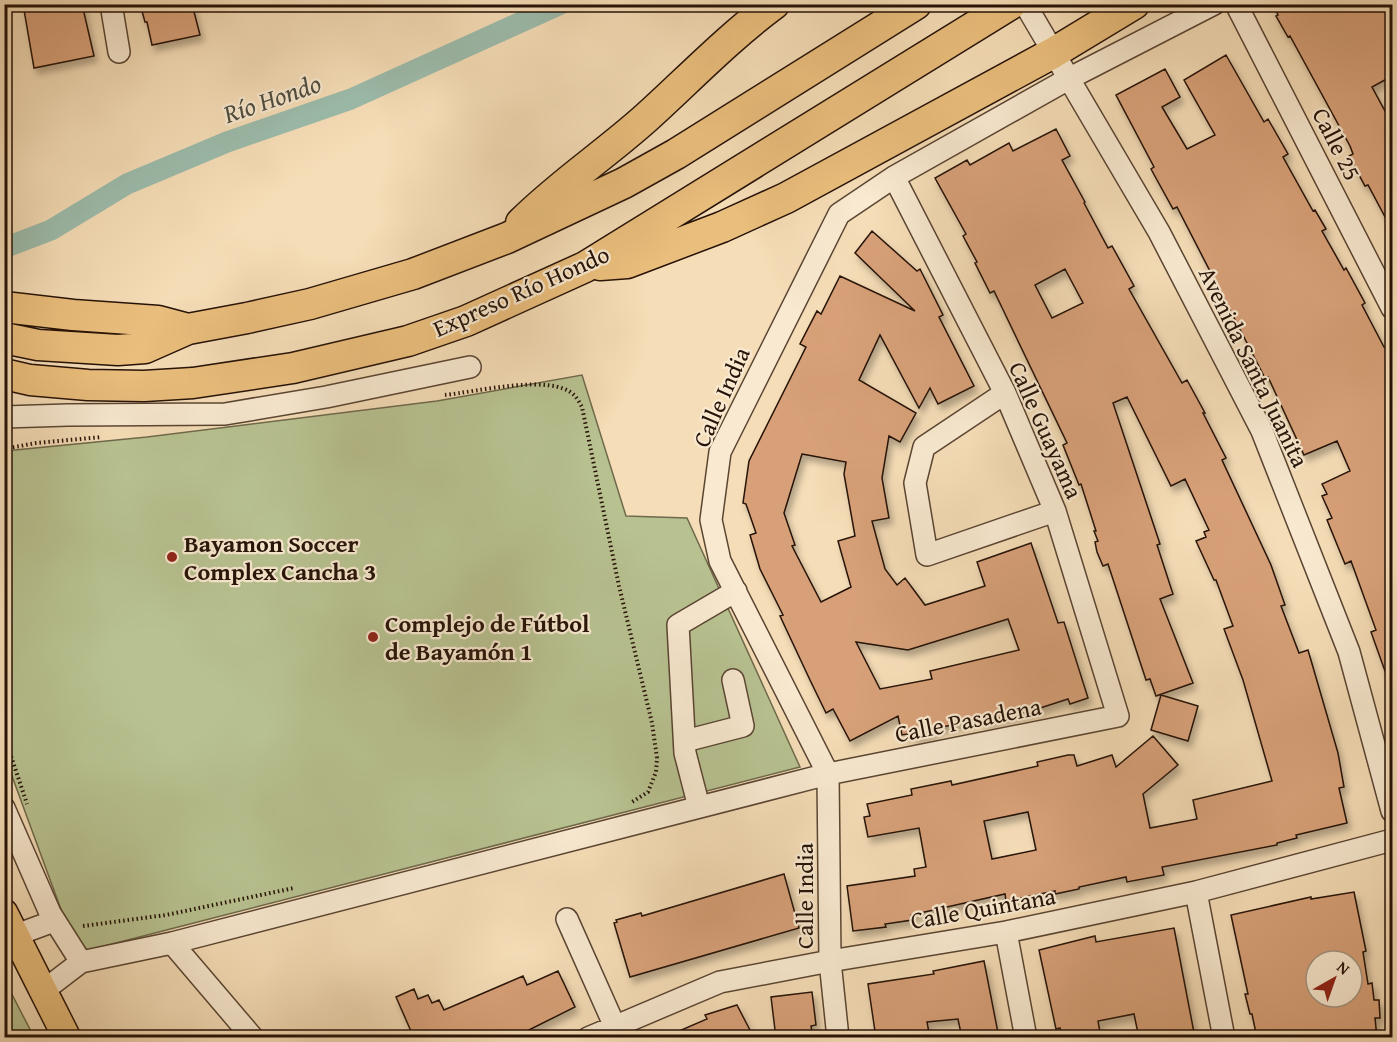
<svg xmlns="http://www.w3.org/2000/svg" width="1397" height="1042" font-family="'Gentium Book Plus',serif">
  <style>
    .green { fill: #b8c291; stroke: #6f6a4c; stroke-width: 1.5 }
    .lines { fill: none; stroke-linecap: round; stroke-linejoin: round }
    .canal { stroke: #9cbcac; stroke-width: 21 }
    .building { fill: #d7a078; stroke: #261207; stroke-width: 1.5; fill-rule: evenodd; filter: url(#shadow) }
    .minor-casing { stroke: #5a4533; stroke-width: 24 }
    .major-casing { stroke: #261207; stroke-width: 30 }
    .highway-casing { stroke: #261207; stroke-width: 33 }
    .path { stroke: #261207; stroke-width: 4; stroke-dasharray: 1.5 3; stroke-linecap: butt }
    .minor { stroke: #f8e9d0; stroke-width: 21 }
    .major { stroke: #eabe7c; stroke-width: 27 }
    .highway { stroke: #eabe7c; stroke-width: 30 }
    .poi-dot { fill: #8f2418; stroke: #f8e9d0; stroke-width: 2 }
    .labels { text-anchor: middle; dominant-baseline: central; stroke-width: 4.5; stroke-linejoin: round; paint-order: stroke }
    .street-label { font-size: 24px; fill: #261207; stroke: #f8e9d0 }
    .poi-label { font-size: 24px; font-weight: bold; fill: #261207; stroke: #f8e9d0; text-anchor: start }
    .water-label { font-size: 26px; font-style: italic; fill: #4f4e41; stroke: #f8e9d0 }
  </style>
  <defs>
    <filter id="shadow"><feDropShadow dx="3.5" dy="6" stdDeviation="3" flood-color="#0004"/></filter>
  </defs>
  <rect width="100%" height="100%" fill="#f5ddb7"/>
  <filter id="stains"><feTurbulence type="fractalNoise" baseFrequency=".00333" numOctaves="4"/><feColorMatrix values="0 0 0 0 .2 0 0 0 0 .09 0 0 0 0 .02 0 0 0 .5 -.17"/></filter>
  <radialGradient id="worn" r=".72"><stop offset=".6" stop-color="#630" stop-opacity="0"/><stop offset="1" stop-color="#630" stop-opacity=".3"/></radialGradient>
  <path class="green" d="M 582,375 L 626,516 L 687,518 L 800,767 L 77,953 L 5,757 L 5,451 L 147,437 L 437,401 Z
    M 5,981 L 34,1037 L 5,1037 Z"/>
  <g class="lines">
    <path class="canal" d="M 4,248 L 51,230 L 127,184 L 227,142 L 351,99 L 561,4"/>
  </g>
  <path class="building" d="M 23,4 L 82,4 L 94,56 L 34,68 Z
    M 140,4 L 192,4 L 200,35 L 152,45 L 147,22 L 145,22 Z
    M 1273,4 L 1392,4 L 1392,76 L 1372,87 L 1392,124 L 1392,230 L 1368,185 L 1365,186 L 1349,156 L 1353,154 L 1350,146 L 1290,36 L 1288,37 L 1276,16 L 1278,15 Z
    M 1226,55 L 1264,122 L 1268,119 L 1288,154 L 1283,157 L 1313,211 L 1315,210 L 1326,229 L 1322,231 L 1344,270 L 1346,268 L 1365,303 L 1362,305 L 1384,347 L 1392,352 L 1390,360 L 1392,365 L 1392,685 L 1390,685 L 1371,632 L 1376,630 L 1351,561 L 1345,564 L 1327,520 L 1332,518 L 1322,496 L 1327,494 L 1322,484 L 1350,471 L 1337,441 L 1304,455 L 1268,377 L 1265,378 L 1177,207 L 1173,209 L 1151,169 L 1154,167 L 1116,95 L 1165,69 L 1180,97 L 1162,107 L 1187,149 L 1215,135 L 1184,80 Z
    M 1056,129 L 1070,156 L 1062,160 L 1085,202 L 1084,203 L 1108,248 L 1112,246 L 1134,286 L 1129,289 L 1182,383 L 1187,380 L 1205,413 L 1203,413 L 1226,458 L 1222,460 L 1271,565 L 1285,605 L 1281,606 L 1299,653 L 1308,650 L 1338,753 L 1344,787 L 1339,788 L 1347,823 L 1296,835 L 1297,838 L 1277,843 L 1277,845 L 1162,867 L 1164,875 L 1127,882 L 1126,877 L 1079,887 L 1079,889 L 1055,894 L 1055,891 L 1006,901 L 1005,894 L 911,915 L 912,920 L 885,924 L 886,927 L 853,931 L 847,886 L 915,876 L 914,869 L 926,867 L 919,828 L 868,837 L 864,817 L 870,816 L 867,804 L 912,795 L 911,789 L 951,781 L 952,785 L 1038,766 L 1037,762 L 1068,755 L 1074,755 L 1077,766 L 1112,755 L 1116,767 L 1153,736 L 1178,765 L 1143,794 L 1150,828 L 1197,819 L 1193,800 L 1272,781 L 1243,680 L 1224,629 L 1233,626 L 1216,580 L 1214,580 L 1196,541 L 1206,537 L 1204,532 L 1209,530 L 1185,479 L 1171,486 L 1127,397 L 1113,403 L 1160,544 L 1157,545 L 1173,594 L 1160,599 L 1193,683 L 1156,696 L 1150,679 L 1146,680 L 1108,564 L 1103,566 L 1097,552 L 1095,542 L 1098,541 L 1094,531 L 1096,531 L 1081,484 L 1079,485 L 1063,445 L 1067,443 L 994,291 L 990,293 L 975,263 L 977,262 L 963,236 L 966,234 L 935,178 L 967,160 L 970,165 L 1009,143 L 1013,151 ZM 1065,269 L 1083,303 L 1052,318 L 1035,285 ZM 1028,812 L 1036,850 L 992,859 L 984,821 Z
    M 872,231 L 917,271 L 920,269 L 943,315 L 939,317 L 974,386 L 938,404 L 930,388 L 919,408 L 880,335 L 859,380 L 916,413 L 900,442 L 889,436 L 882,478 L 889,518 L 872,521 L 885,569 L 897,585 L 905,578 L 925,605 L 985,586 L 977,562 L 1031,543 L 1058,623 L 1064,622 L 1088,698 L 1070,704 L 1068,699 L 1031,711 L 983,722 L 982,718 L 934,729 L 935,732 L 914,737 L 913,733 L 902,735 L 898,716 L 850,741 L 833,709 L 826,713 L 810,680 L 780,616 L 783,615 L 760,569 L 750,535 L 756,533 L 746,504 L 743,503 L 749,461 L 806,347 L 800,344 L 817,311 L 821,314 L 840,276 L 915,311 L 855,253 ZM 802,454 L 846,462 L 844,474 L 855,536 L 838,541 L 851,587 L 821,602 L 792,546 L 795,545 L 784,513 ZM 1008,619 L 1019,650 L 930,671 L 932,679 L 880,689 L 856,642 L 908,650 Z
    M 1161,695 L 1198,706 L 1188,741 L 1151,730 Z
    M 784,874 L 799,928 L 630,977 L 614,923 L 617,922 L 616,920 L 641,913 L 642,916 Z
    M 1354,892 L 1366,951 L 1363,952 L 1368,984 L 1372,983 L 1374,1000 L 1379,1000 L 1380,1018 L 1375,1018 L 1377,1038 L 1257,1038 L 1252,1014 L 1250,1014 L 1245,994 L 1248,994 L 1231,915 L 1311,897 L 1311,899 ZM 1316,961 L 1352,961 L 1352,997 L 1316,997 Z
    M 1174,928 L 1195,1038 L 1139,1038 L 1134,1014 L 1098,1021 L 1101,1038 L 1061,1038 L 1060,1028 L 1056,1029 L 1039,950 L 1095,936 L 1096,942 Z
    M 984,961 L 999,1038 L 962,1038 L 958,1019 L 927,1022 L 930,1038 L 876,1038 L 868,984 L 934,974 L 933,971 Z
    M 558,971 L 575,1007 L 513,1038 L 503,1038 L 500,1031 L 485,1038 L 414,1038 L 396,997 L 414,989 L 418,999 L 428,995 L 432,1003 L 439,1000 L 444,1010 L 523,976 L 527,985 Z
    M 812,992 L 816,1025 L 811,1026 L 813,1038 L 776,1038 L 771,997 Z
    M 737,1005 L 754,1038 L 663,1038 L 707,1019 L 705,1015 Z"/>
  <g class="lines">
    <defs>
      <path id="minor" d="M 111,4 L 119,52
        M 1025,4 L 1159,232 L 1262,431 L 1349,652 L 1392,811
        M 1236,4 L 1392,308
        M 1005,393 L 924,447 L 915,483 L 927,555 L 1055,511
        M 4,417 L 68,415 L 225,414 L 326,397 L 470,367
        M 685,741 L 743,726 L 733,680
        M 699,807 L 685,753 L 678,625 L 736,591
        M 4,808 L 50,913 L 81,962
        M 1196,892 L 1224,1038
        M 567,919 L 620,1038
        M 1006,932 L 1026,1038
        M 16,935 L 54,921
        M 172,943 L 253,1038
        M 43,991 L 81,962 L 172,943 L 828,774 L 1118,716 L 1055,511 L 1005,393 L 894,177
        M 588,1038 L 720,982 L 830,961 L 1006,932 L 1196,892 L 1392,840
        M 838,1038 L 830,961 L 828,774 L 720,561 L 711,520 L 720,452 L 839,214 L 894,177 L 1070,78 L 1214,4"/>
      <path id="major" d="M 4,913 L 67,1038"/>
      <path id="highway" d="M 521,223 C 560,184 606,154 647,117 C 689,79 728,38 774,4
        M 600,265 L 627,263 L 722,227 L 786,198 L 1053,53 L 1134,4
        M 4,307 L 73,315 L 158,321 L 188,329 L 247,318 L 310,304 L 413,274 L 507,238 L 624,183 L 676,154 L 916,4
        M 4,338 L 38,345 L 118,350 L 145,348 L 188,329
        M 4,374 L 30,380 L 88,385 L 144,386 L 193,383 L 293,368 L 408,341 L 466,321 L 585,267 L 1011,4"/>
    </defs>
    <use href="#minor" class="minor-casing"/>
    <use href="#major" class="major-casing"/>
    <use href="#highway" class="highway-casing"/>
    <path class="path" d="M 445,395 C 475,392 552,373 574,395 C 577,398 580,403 582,407 L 619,586 L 652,723 L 657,758 L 656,772 L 648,792 L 632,802
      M 4,449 L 36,443 L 102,437
      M 4,735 L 27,804
      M 83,926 L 166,915 L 294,888"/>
    <use href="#minor" class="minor"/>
    <use href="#major" class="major"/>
    <use href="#highway" class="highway"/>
  </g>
  <g class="poi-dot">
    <circle cx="172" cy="557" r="6"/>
    <circle cx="373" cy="637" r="6"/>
  </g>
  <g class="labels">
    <g class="street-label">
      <text transform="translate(1337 144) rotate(63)">Calle 25</text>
      <text transform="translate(521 291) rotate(-24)">Expreso Río Hondo</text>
      <text transform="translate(1254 367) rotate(64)">Avenida Santa Juanita</text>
      <text transform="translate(721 397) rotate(-66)">Calle India</text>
      <text transform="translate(1046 430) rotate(66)">Calle Guayama</text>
      <text transform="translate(968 720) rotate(-11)">Calle Pasadena</text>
      <text transform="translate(804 896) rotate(-90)">Calle India</text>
      <text transform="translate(983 908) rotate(-10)">Calle Quintana</text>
    </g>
    <g class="poi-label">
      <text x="184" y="543">Bayamon Soccer<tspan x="184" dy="28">Complex Cancha 3</tspan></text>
      <text x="385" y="623">Complejo de Fútbol<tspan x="385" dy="28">de Bayamón 1</tspan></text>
    </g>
    <g class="water-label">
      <text transform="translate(272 98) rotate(-19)">Río Hondo</text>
    </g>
  </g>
  <rect width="1397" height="1042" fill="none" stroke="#f5ddb7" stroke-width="24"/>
  <rect x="6" y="6" width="1385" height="1030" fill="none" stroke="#261207" stroke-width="3"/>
  <rect x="12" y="12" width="1373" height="1018" fill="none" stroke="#261207" stroke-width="1.5"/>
  <g transform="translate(1334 979) rotate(40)"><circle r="28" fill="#f8e9d0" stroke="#a49380" stroke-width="1.5"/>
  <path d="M0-4.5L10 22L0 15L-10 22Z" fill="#8f2418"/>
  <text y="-9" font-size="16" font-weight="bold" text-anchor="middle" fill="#261207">N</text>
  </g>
  <rect width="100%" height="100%" filter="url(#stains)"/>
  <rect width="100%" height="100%" fill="url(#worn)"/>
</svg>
